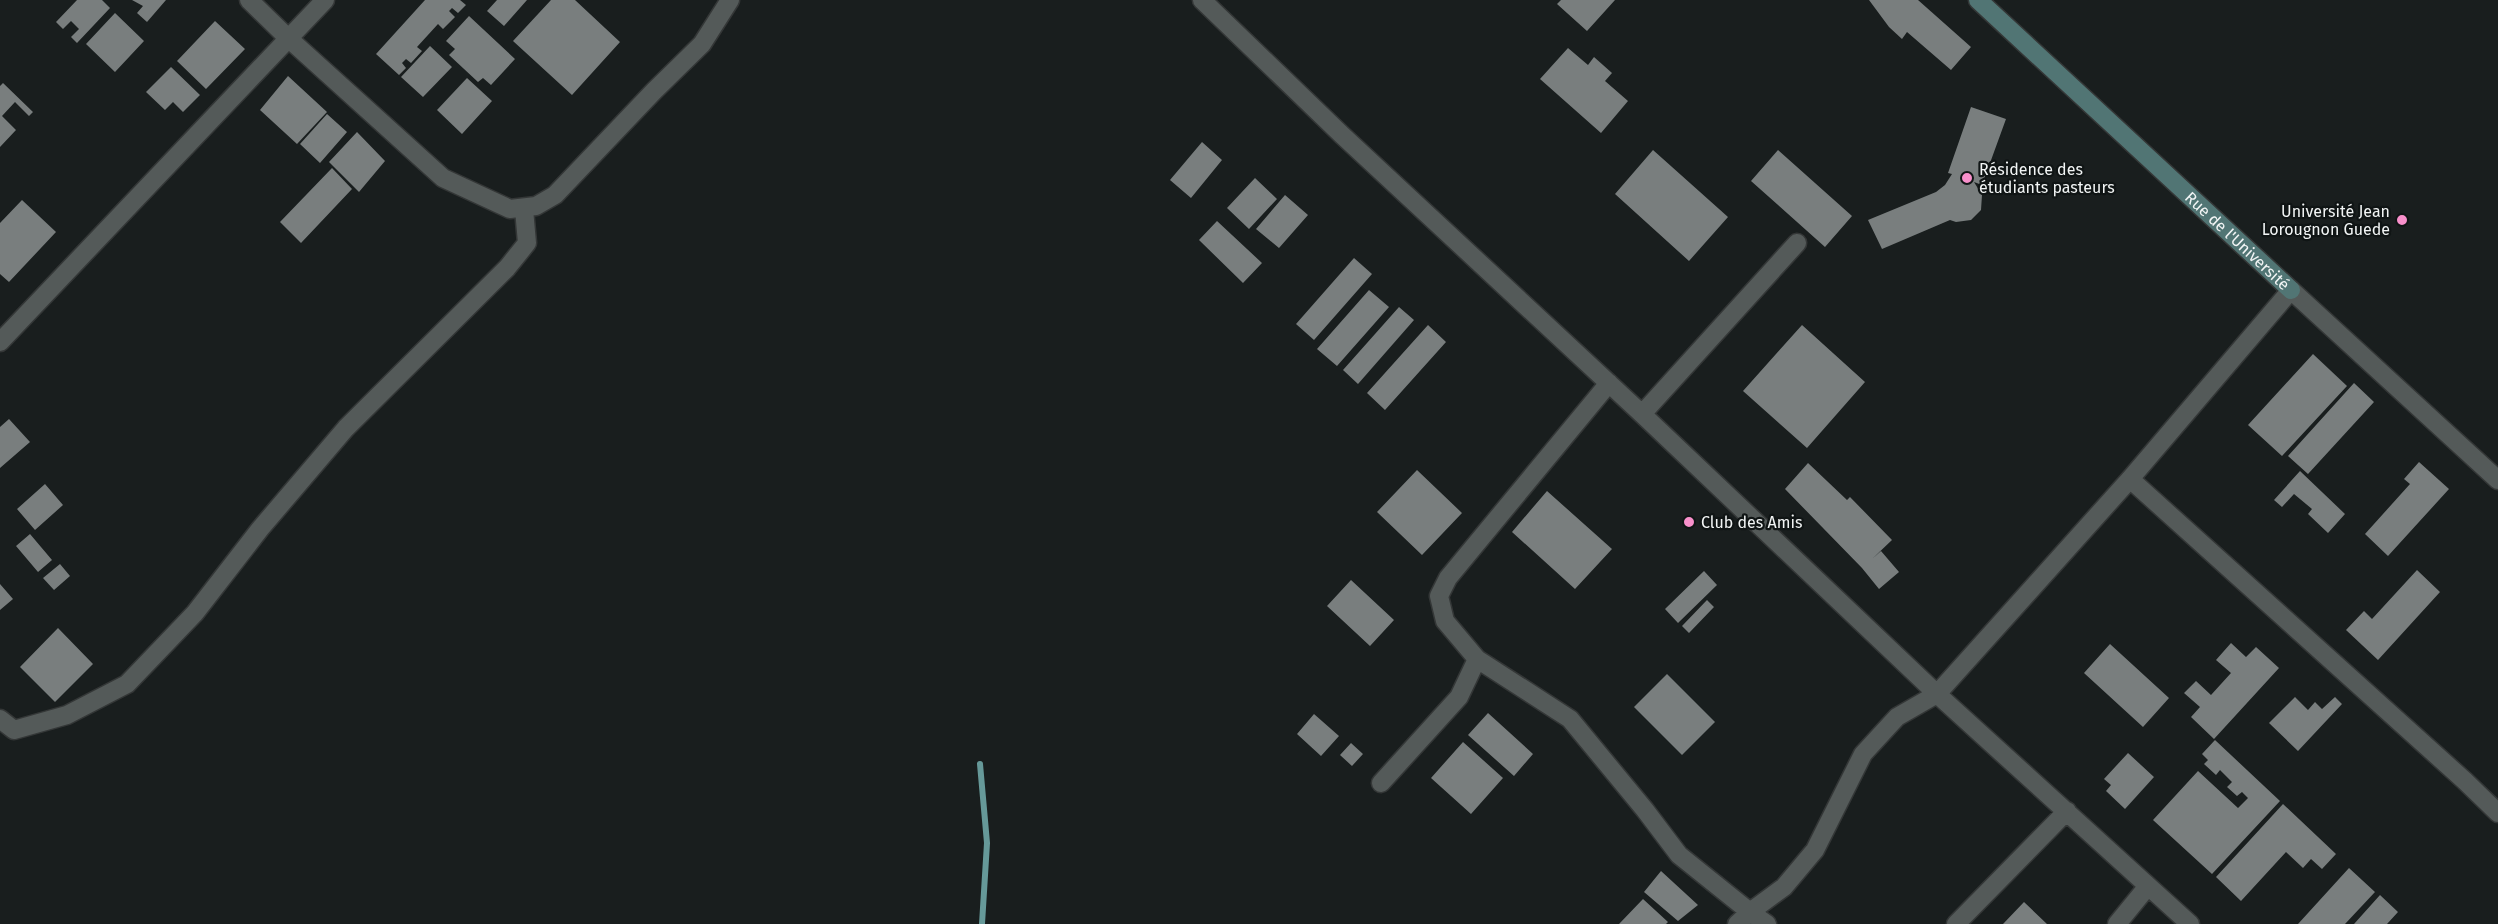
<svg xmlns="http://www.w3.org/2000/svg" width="2498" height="924" font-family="'Fira Sans',sans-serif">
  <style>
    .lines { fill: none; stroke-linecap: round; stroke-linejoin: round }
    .stream { stroke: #699; stroke-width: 6 }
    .building { fill: #797e7e }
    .street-casing { stroke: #343737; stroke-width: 21 }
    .secondary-casing { stroke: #343737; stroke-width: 21 }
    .street { stroke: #545a59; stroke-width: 18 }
    .secondary { stroke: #517574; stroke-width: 18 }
    .poi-dot { fill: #f890cb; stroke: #101515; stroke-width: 2 }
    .labels { text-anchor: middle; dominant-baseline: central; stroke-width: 4.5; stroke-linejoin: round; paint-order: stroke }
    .poi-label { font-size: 16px; fill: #f2f5f5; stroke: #101515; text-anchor: start }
    .street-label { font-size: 16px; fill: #f2f5f5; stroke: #101515 }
  </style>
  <rect width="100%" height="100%" fill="#191e1e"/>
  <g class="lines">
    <path class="stream" d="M 980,764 L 987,843 L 982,924"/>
  </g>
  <path class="building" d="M 77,0 L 102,0 L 110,8 L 77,43 L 71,37 L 79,29 L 71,21 L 63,29 L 56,22 Z
    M 132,0 L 166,0 L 147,22 L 137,13 L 143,6 Z
    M 425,0 L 460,0 L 466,5 L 458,13 L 452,8 L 449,11 L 455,17 L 443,29 L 438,24 L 417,47 L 422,51 L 411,63 L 406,59 L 402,63 L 406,68 L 399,75 L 376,54 Z
    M 497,0 L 527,0 L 504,26 L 487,11 Z
    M 551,0 L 575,0 L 620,42 L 572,95 L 513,41 Z
    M 1561,0 L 1615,0 L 1587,31 L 1557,4 Z
    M 1869,0 L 1918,0 L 1971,47 L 1951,70 L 1907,32 L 1902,39 L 1889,27 Z
    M 115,13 L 144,41 L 115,72 L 86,44 Z
    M 469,16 L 515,59 L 491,85 L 483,78 L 478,82 L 449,55 L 455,49 L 446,41 Z
    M 215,21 L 245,49 L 206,89 L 177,61 Z
    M 430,46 L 452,67 L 423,97 L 401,77 Z
    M 1568,48 L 1588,65 L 1594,57 L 1612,73 L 1605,81 L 1628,101 L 1601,133 L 1540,79 Z
    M 171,67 L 200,95 L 183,112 L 173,102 L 165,110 L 146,92 Z
    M 288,76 L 327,112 L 297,144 L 260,110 Z
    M 467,78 L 492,101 L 462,134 L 437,110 Z
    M 3,83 L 33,112 L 29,116 L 15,102 L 2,116 L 16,130 L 0,147 L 0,86 Z
    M 1971,107 L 2006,119 L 1982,185 L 1974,182 L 1982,195 L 1981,210 L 1971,220 L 1956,222 L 1950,220 L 1882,249 L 1868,220 L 1936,192 L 1945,185 L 1952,174 L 1948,173 Z
    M 327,114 L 347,132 L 320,163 L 300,144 Z
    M 357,132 L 385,161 L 359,192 L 329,162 Z
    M 1202,142 L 1222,160 L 1191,198 L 1170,180 Z
    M 1653,150 L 1728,217 L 1689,261 L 1615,194 Z
    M 1778,150 L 1852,216 L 1825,247 L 1751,181 Z
    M 332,168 L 352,189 L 301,243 L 280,222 Z
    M 1255,178 L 1277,199 L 1249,229 L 1227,208 Z
    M 1285,195 L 1308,215 L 1279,248 L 1256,229 Z
    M 22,200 L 56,232 L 9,282 L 0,274 L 0,223 Z
    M 1217,221 L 1262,263 L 1243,283 L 1199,240 Z
    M 1354,258 L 1372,274 L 1314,340 L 1296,324 Z
    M 1369,290 L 1389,307 L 1337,366 L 1317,349 Z
    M 1399,307 L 1414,320 L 1358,384 L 1343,370 Z
    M 1428,325 L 1446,342 L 1385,410 L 1367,393 Z
    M 1802,325 L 1865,382 L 1807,448 L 1743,391 Z
    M 2313,354 L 2347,386 L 2282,456 L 2248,425 Z
    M 2354,383 L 2374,402 L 2308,474 L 2288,456 Z
    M 9,419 L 30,442 L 0,468 L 0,427 Z
    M 2419,462 L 2449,489 L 2388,556 L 2365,534 L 2410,484 L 2404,479 Z
    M 1808,463 L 1847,500 L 1850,497 L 1892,540 L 1872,559 L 1881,551 L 1899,572 L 1879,589 L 1862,568 L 1785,489 Z
    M 1417,470 L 1462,513 L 1422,555 L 1377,512 Z
    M 2300,471 L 2345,514 L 2328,533 L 2308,514 L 2312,509 L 2294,494 L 2282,507 L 2274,500 Z
    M 45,484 L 63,505 L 35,530 L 17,509 Z
    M 1547,491 L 1612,549 L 1575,589 L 1512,532 Z
    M 30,534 L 52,560 L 38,572 L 16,546 Z
    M 60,564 L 70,576 L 54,590 L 43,578 Z
    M 2417,570 L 2440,592 L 2378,660 L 2346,630 L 2364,611 L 2372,619 Z
    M 1704,571 L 1717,585 L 1678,623 L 1665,609 Z
    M 1351,580 L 1394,620 L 1370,646 L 1327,606 Z
    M 0,584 L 13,599 L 0,610 Z
    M 1707,600 L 1714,607 L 1689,633 L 1682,626 Z
    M 58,628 L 93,664 L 55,702 L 20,667 Z
    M 2231,643 L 2246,657 L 2256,647 L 2279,668 L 2214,739 L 2191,717 L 2200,707 L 2184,693 L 2196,681 L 2211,695 L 2231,673 L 2216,660 Z
    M 2110,644 L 2169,698 L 2143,727 L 2084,673 Z
    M 1667,674 L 1715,722 L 1682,755 L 1634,707 Z
    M 2295,697 L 2308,710 L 2315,702 L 2322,709 L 2335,697 L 2342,704 L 2298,751 L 2269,723 Z
    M 1488,713 L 1533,754 L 1514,776 L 1468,735 Z
    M 1314,714 L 1339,736 L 1321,756 L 1297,734 Z
    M 2215,740 L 2280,801 L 2212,874 L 2153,820 L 2198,771 L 2238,808 L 2248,798 L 2242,792 L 2237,796 L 2227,787 L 2232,782 L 2220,770 L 2216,775 L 2204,764 L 2208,760 L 2202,754 Z
    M 1463,742 L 1503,778 L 1471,814 L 1431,778 Z
    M 1351,743 L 1363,754 L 1352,766 L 1340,755 Z
    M 2128,753 L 2154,777 L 2125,809 L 2106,791 L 2111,785 L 2104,779 Z
    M 2283,804 L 2336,854 L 2322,869 L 2311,859 L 2303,868 L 2286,852 L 2241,901 L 2216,877 Z
    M 2349,868 L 2375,892 L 2345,924 L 2298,924 Z
    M 1661,871 L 1698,905 L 1678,921 L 1644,892 Z
    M 2380,895 L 2398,912 L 2387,924 L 2354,924 Z
    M 1643,899 L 1668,922 L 1666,924 L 1619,924 Z
    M 2024,902 L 2047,924 L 2003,924 Z"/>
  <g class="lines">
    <defs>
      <path id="street" d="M 249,0 L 287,37 L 443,178 L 510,209 L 536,206 L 555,195 L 654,91 L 702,44 L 730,0
        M 1202,0 L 1342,135 L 1642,414 L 1937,694 L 2190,924
        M 0,342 L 325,0
        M 1642,414 L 1797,243
        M 2130,479 L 2465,781 L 2498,813
        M 1477,659 L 1570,719 L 1645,810 L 1679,855 L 1750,912 L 1784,887 L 1815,850 L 1863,754 L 1897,717 L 1937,694 L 2130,479 L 2291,290 L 2498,480
        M 0,719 L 14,730 L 67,715 L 127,684 L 195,613 L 260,529 L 346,428 L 507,268 L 527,243 L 524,209
        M 1381,783 L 1459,697 L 1477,659 L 1445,621 L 1439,596 L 1448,578 L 1609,383
        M 1737,924 L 1750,912 L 1767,924
        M 1956,924 L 2067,811
        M 2117,924 L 2148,886"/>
      <g id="secondary">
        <path id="s1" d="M 1978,0 L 2291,290"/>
      </g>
    </defs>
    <use href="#street" class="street-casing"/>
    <use href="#secondary" class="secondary-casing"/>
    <use href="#street" class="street"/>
    <use href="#secondary" class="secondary"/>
  </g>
  <g class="poi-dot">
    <circle cx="1967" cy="178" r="6"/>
    <circle cx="2402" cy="220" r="6"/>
    <circle cx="1689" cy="522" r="6"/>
  </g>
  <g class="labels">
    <g class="poi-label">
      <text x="1979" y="169">Résidence des<tspan x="1979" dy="18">étudiants pasteurs</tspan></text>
      <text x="2390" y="211" text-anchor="end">Université Jean<tspan x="2390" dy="18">Lorougnon Guede</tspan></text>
      <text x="1701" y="522">Club des Amis</text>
    </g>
    <g class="street-label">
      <text stroke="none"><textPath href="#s1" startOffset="354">Rue de l'Université</textPath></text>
    </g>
  </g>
</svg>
